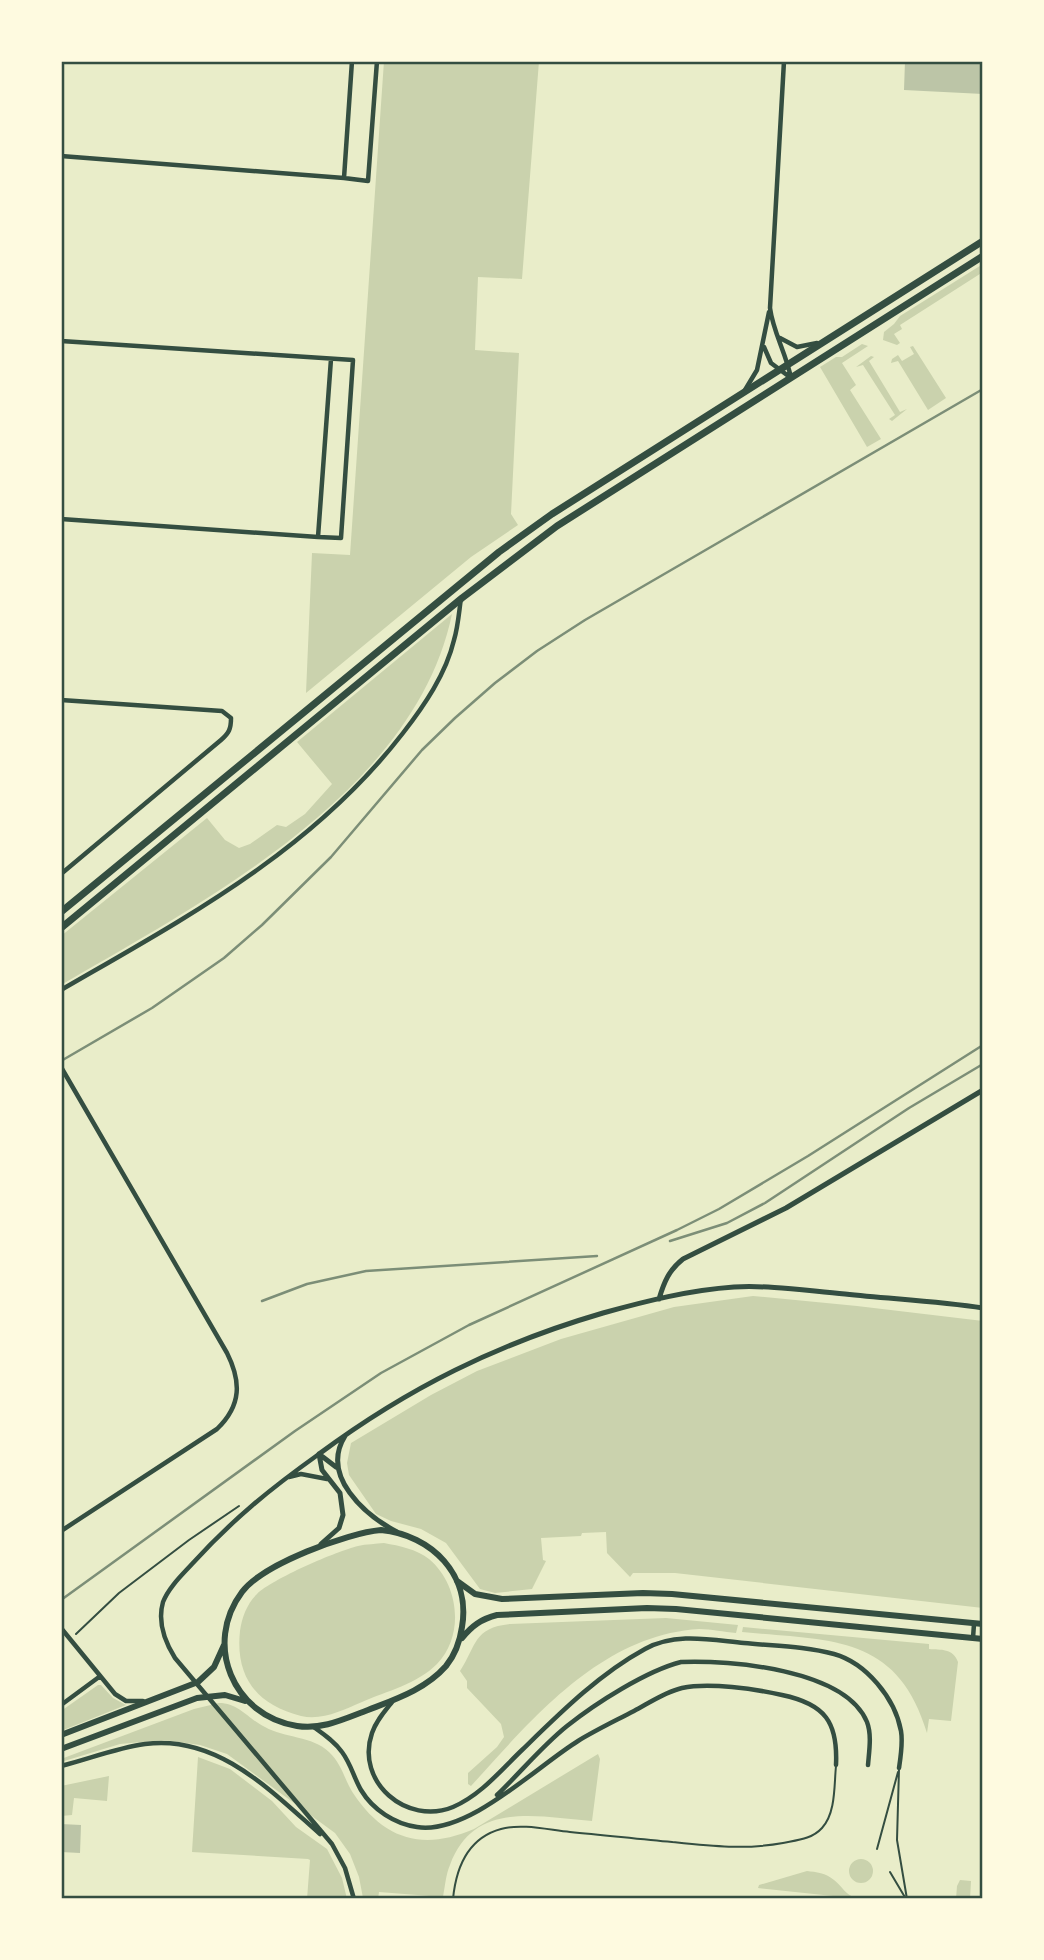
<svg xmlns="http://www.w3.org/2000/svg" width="1044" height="1960" font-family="Arial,sans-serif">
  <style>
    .green { fill: #cad2ad }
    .building { fill: #bcc5a7 }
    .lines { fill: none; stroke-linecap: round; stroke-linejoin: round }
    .path { stroke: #344e41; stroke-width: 2 }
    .service { stroke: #344e41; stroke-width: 2 }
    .minor { stroke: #344e41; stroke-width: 4.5 }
    .tertiary { stroke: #344e41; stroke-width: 5 }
    .secondary { stroke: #344e41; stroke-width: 6 }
    .primary { stroke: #344e41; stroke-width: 7 }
    .rail { stroke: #7c8e77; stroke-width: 2.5 }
    .neatline { fill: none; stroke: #344e41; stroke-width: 2.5 }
  </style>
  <rect width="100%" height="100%" fill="#e9edc9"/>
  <path class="green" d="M 384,61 L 539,61 L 522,279 L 478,277 L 475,350 L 519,353 L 511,514 L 518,525 L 471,557 L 306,693 L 312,553 L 350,555 Z
    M 983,264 L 983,272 L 900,325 L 902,329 L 894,334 L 900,343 L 897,345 L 883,340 L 884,332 L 894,324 L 900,316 Z
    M 862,344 L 868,346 L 842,363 L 856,385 L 850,390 L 881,439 L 867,447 L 820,367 L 836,357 L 842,357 Z
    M 913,346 L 946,398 L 928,410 L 898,361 L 891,363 L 892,359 L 898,355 L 902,361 L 914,354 L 910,347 Z
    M 871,356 L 874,357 L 869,361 L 900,412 L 907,409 L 892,421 L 889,419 L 895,415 L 863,365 L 856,367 Z
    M 452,614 C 415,792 205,901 61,985 L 61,936 L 207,818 L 225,840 L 239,848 L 250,844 L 277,825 L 286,827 L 305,814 L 332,784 L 297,742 Z
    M 753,1296 L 857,1306 L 983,1321 L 983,1608 L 675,1573 L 633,1573 L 630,1577 L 607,1553 L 606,1532 L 582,1533 L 581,1536 L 541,1538 L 543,1560 L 546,1561 L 532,1589 L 495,1593 L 480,1589 L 446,1543 L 421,1529 L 391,1521 L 376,1514 L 349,1475 L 347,1463 L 351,1443 L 431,1395 L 477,1371 L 561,1339 L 674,1307 Z
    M 384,1543 C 400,1546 416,1549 429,1559 C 459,1584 465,1635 437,1664 C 417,1684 387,1691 362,1702 C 343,1710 322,1721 301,1716 C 257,1705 235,1677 240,1631 C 242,1617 247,1604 257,1594 C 272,1579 337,1551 358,1546 C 366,1544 376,1544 384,1543 Z
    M 666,1618 L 738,1625 L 736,1633 C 724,1632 711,1629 699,1629 C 601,1635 532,1719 471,1786 L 468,1784 L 468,1773 L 497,1747 L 504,1737 L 501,1724 L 467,1688 L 467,1681 L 460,1671 C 477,1645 473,1628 510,1624 Z
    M 743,1627 L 929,1644 L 929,1649 C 941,1650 953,1648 958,1662 L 951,1721 L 929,1719 L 927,1733 C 897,1633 829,1641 742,1632 Z
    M 98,1685 L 101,1685 L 113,1698 L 126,1705 L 61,1731 L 61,1711 Z
    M 219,1703 C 239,1703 248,1719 265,1727 C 284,1738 313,1736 329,1752 C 342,1764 344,1779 353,1793 C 384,1840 423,1851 474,1829 L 598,1754 L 600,1759 L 592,1821 C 538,1817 474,1800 450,1865 C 446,1874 445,1886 443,1897 L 379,1892 L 378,1899 L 363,1898 L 359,1877 L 350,1854 L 335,1833 L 227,1754 L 200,1745 L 164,1740 L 120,1744 L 61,1762 L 61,1759 L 194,1709 Z
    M 198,1757 L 230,1769 L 272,1801 L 296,1827 L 327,1849 L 342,1878 L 347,1899 L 307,1899 L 310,1860 L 308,1859 L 192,1852 Z
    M 109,1776 L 107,1801 L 74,1798 L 72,1815 L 61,1816 L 61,1786 Z
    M849 1871a12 12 0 1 1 24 0a12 12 0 1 1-24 0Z
    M 807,1871 C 816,1872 826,1873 834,1880 C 844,1888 846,1897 861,1899 L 841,1899 L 833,1896 L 758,1888 L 759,1885 Z
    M 960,1880 L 971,1881 L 970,1899 L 956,1899 L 957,1886 Z"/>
  <path class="building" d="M 905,61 L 983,61 L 983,94 L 904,90 Z
    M 61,1824 L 81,1825 L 80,1853 L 61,1852 Z"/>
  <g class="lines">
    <path class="path" d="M 76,1634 L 119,1593 L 189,1540 L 239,1506"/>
    <path class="service" d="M 899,1769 L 897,1840 L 907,1899
      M 877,1849 L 898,1772
      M 890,1872 L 906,1899
      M 453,1899 C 456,1868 468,1838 501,1829 C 522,1823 549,1830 570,1832 C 604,1835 638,1839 672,1842 C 710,1846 745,1850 783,1843 C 798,1840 812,1839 822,1828 C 836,1813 834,1785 836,1766"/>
    <path class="minor" d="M 784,61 L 770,308 C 773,332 786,353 791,378
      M 61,156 L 344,178 L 352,61
      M 344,178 L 368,181 L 377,61
      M 780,338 L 797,347 L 817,343
      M 61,341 L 353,360 L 341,538 L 318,537
      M 764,347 L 771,363 L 791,378
      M 745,390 L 757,370 L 769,312
      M 61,519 L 318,537 L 331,359
      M 61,700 L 222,711 L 231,718 C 231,729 229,733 221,740 L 61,874
      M 61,990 C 187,917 312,851 403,733 C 424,706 446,674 454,640 C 458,627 459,612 461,598
      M 61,1067 L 227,1353 C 241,1381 242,1405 217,1429 L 61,1531
      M 319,1454 C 270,1489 233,1519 192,1564 C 182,1575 169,1587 163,1602 C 157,1623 165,1642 175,1658 L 332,1844 L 345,1868 L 354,1899
      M 289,1477 L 301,1474 L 327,1479
      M 61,1628 L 115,1694 L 126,1701 L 143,1701
      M 973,1638 L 974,1624
      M 392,1702 C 384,1712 376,1721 372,1733 C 355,1782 407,1826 453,1807 C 481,1795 501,1770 522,1750 C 560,1713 599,1674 645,1649 C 676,1632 711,1640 744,1643 C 774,1646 805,1646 834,1654 C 866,1663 895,1698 901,1731 C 903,1743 901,1755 899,1768
      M 61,1705 L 99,1677
      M 315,1728 C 325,1735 335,1742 342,1752 C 351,1764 354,1778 361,1790 C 373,1810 395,1824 417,1827 C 468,1835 536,1767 578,1741 C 596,1730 615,1721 634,1711 C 649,1703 665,1692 682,1688 C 709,1682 755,1689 782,1695 C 825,1704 838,1722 836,1765
      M 61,1766 C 89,1759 116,1748 145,1744 C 217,1734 271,1791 320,1834
      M 497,1795 C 520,1773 542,1746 567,1726 C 596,1703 646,1671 681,1662 C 730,1660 845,1669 867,1722 C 872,1735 869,1752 868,1765"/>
    <path class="tertiary" d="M 659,1299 C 664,1282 669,1270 683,1259 L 786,1208 L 983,1090
      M 345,1436 C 320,1476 365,1515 397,1532
      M 319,1454 C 408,1388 497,1344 603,1313 C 646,1301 690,1290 734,1287 C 771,1285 808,1291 845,1294 C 891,1299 937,1301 983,1308
      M 319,1454 L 322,1470 L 340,1493 L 343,1515 L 339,1528 L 321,1544
      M 319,1454 L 336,1467"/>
    <path class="secondary" d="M 381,1530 C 432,1535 471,1575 462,1627 C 460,1641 455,1655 446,1666 C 426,1689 396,1699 368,1710 C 344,1719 322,1730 297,1726 C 233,1716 203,1644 242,1592 C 263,1564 347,1533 381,1530 Z
      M 457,1581 L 475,1594 L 502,1599 L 643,1593 L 672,1594 L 983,1624
      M 462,1638 C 472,1626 481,1619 497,1615 L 647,1608 L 676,1609 L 983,1639
      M 61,1735 L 198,1682 L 214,1667 L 224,1645
      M 61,1749 L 197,1698 L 225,1695 L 245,1701"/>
    <path class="primary" d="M 61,912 L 499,552 L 552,514 L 983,241
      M 61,928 L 462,598 L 557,526 L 983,256"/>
    <path class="rail" d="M 61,1061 L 152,1008 L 224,958 L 262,925 L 331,857 L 422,750 L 455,718 L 495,683 L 537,651 L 585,620 L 983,389
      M 670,1241 L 727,1223 L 765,1203 L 909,1108 L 983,1064
      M 262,1301 L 307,1284 L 366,1271 L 597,1256
      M 61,1600 L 295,1431 L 381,1373 L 469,1325 L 677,1230 L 719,1209 L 808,1156 L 983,1045"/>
  </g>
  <rect width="1044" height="1960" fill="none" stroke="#fefae0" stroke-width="126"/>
  <rect x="63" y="63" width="918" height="1834" class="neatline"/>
</svg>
